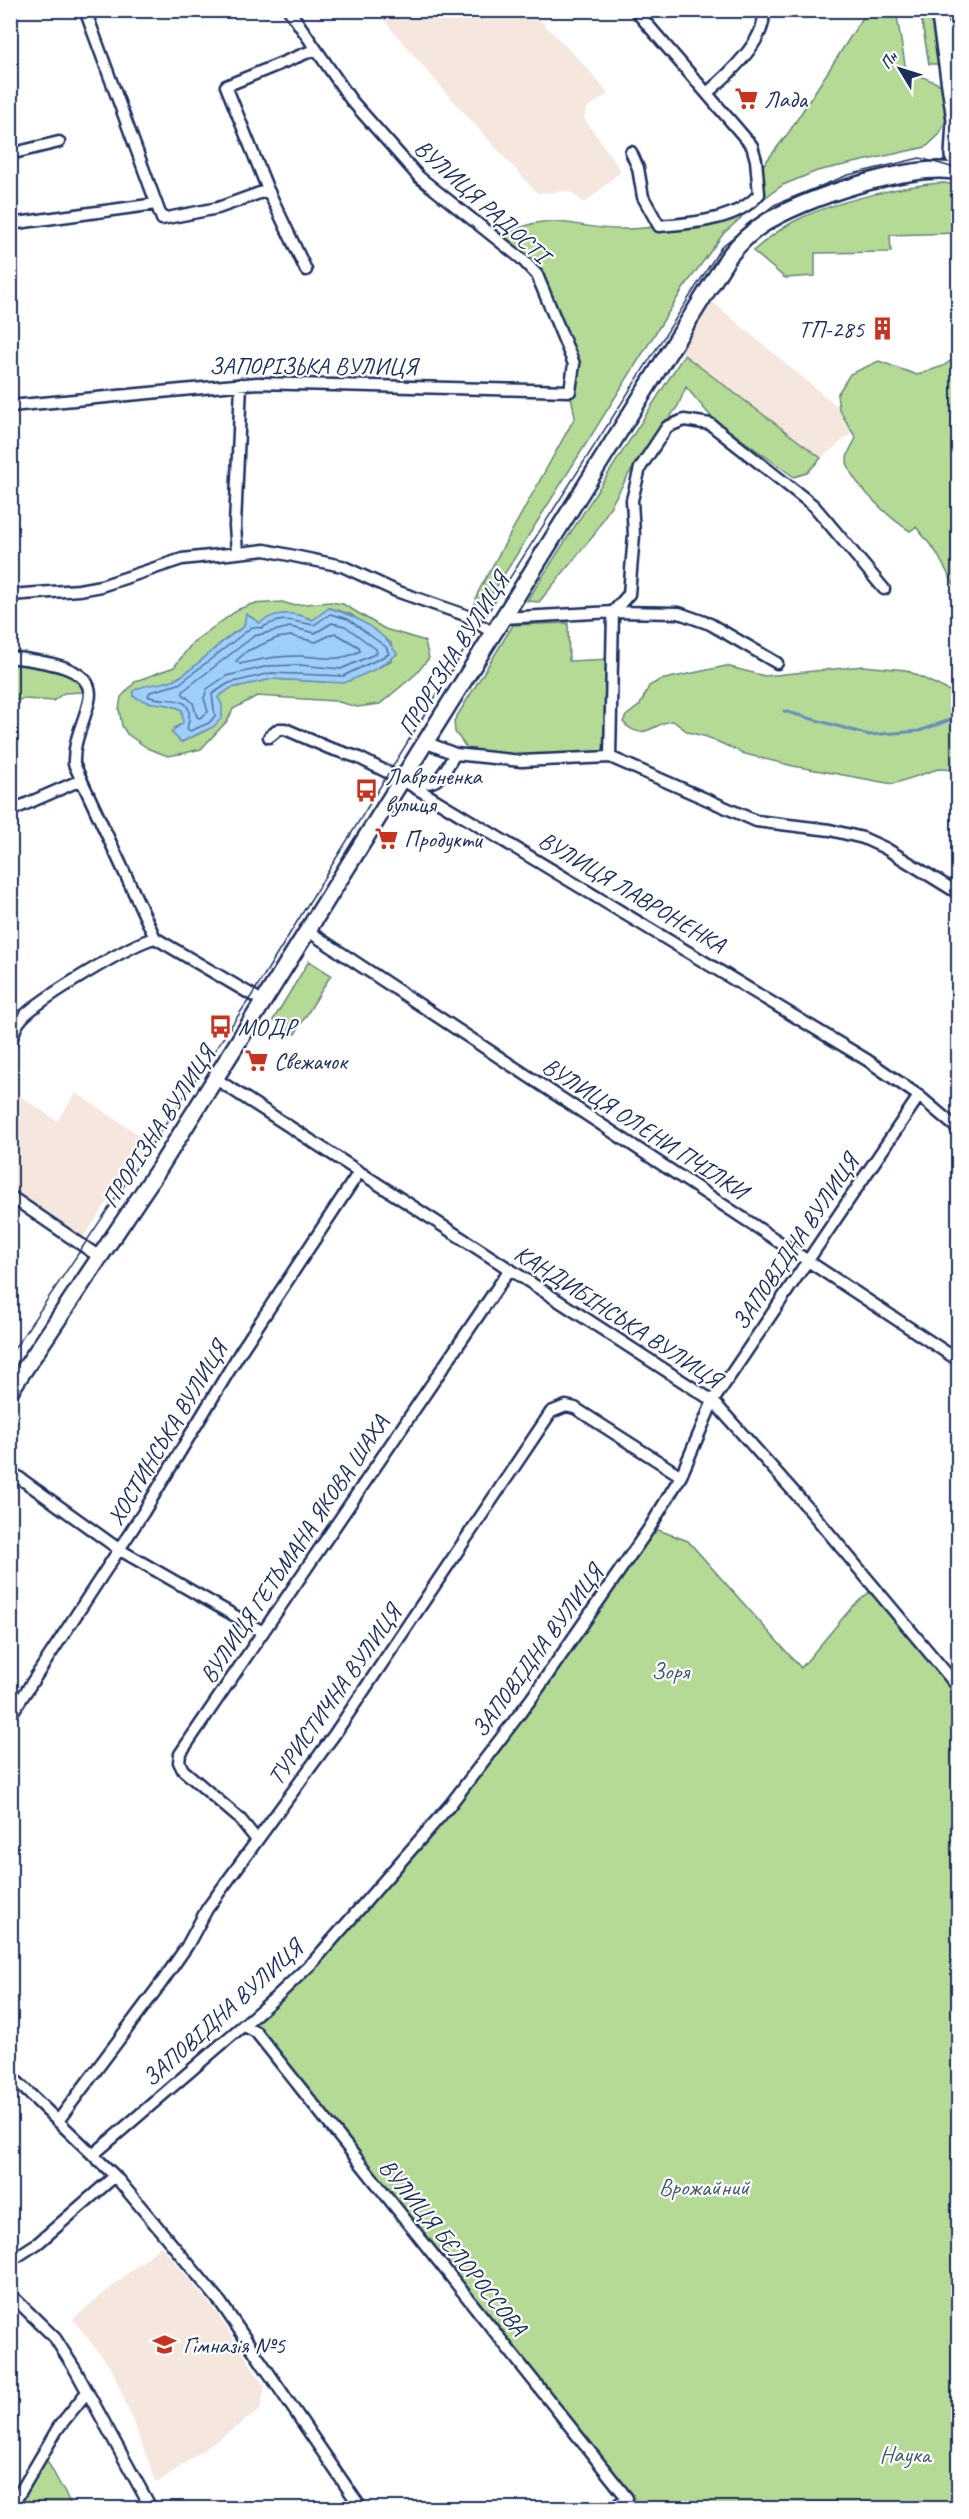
<svg xmlns="http://www.w3.org/2000/svg" width="969" height="2519" font-family="Caveat,sans-serif">
  <style>
    .built { fill: #f5e6de }
    .green { fill: #b4da95; stroke: #68847a; stroke-width: 1.5; fill-rule: evenodd }
    .water { fill: #9ecefa; stroke: #6a8ebc; stroke-width: 1.5 }
    .lines { fill: none; stroke-linecap: round; stroke-linejoin: round }
    .shore { stroke: #4f6f9c; stroke-width: 1.5 }
    .stream { stroke: #6a8ebc; stroke-width: 3 }
    .minor-casing { stroke: #1b2f5e; stroke-width: 15 }
    .secondary-casing { stroke: #1b2f5e; stroke-width: 20 }
    .minor { stroke: #fff; stroke-width: 10 }
    .secondary { stroke: #fff; stroke-width: 15 }
    .tram { stroke: #1b2f5e; stroke-width: 1.5 }
    .labels { text-anchor: middle; dominant-baseline: central; stroke-width: 4.5; stroke-linejoin: round; paint-order: stroke }
    .poi-label { font-size: 24px; fill: #1b2f5e; stroke: #fff; text-anchor: start }
    .street-label { font-size: 24px; fill: #1b2f5e; stroke: #fff }
    .park-label { font-size: 24px; fill: #415a6c; stroke: #fff }
  </style>
  <rect width="100%" height="100%" fill="#fff"/>
  <filter id="ink" filterUnits="userSpaceOnUse"><feTurbulence type="fractalNoise" baseFrequency=".0167" numOctaves="2"/><feDisplacementMap in="SourceGraphic" scale="12" xChannelSelector="R" yChannelSelector="G"/><feConvolveMatrix kernelMatrix="1 2 1 2 8 2 1 2 1" color-interpolation-filters="sRGB"/></filter>
  <g filter="url(#ink)">
    <path class="built" d="M 502,10 L 505,14 L 531,11 L 589,70 L 608,94 L 587,108 L 584,118 L 621,171 L 585,203 L 569,191 L 537,193 L 448,95 L 376,11 Z
      M 704,295 L 839,408 L 853,432 L 821,458 L 674,347 Z
      M 10,1089 L 57,1121 L 76,1093 L 148,1141 L 79,1244 L 11,1196 Z
      M 161,2246 L 214,2309 L 265,2387 L 260,2410 L 157,2483 L 113,2371 L 73,2319 Z"/>
    <path class="green" d="M 867,11 L 896,11 L 906,70 L 944,86 L 947,111 L 945,122 L 939,135 L 926,147 L 817,171 L 783,185 L 756,204 L 758,172 L 789,132 Z
      M 920,11 L 931,11 L 938,64 L 929,64 Z
      M 943,183 L 958,185 L 958,233 L 890,235 L 891,252 L 815,253 L 815,276 L 785,278 L 753,251 C 767,239 782,227 799,219 C 833,202 905,185 943,183 Z
      M 739,210 L 741,218 L 724,233 L 683,289 L 475,621 L 470,618 L 478,592 L 575,417 L 570,391 L 574,364 L 539,279 L 498,240 C 550,205 571,231 626,229 C 665,228 702,220 739,210 Z
      M 684,355 L 821,458 L 807,473 L 794,477 L 713,419 L 686,387 L 678,406 L 629,474 L 594,535 L 539,602 L 527,601 Z
      M 958,356 L 958,592 L 936,552 L 916,527 L 910,531 C 893,521 847,480 847,460 C 847,452 853,445 856,438 L 839,409 L 837,395 L 850,374 L 879,361 L 917,375 L 943,366 Z
      M 282,602 L 292,605 L 331,602 L 343,604 L 385,629 L 422,640 L 425,642 L 429,658 L 416,674 L 380,704 L 357,707 L 335,701 L 257,696 L 233,709 L 228,720 L 201,749 L 185,753 L 168,756 L 149,749 L 127,734 L 122,726 L 119,709 L 121,697 L 136,681 L 174,667 L 193,642 L 239,609 L 252,604 ZM 329,608 L 350,614 L 391,643 L 392,660 L 376,669 L 324,682 L 272,679 L 231,688 L 217,697 L 222,717 L 213,727 L 182,742 L 174,728 L 183,723 L 182,710 C 165,700 153,707 133,696 C 153,687 175,682 193,668 C 210,654 224,637 244,627 L 246,614 L 260,623 C 274,612 297,613 313,620 Z
      M 568,623 L 569,661 L 611,659 L 610,757 L 471,754 L 455,732 L 454,721 L 513,625 Z
      M 11,662 C 34,665 74,664 85,689 L 82,692 L 64,693 L 53,701 L 25,699 L 11,701 Z
      M 726,666 L 765,676 L 863,666 L 906,670 L 958,695 L 958,770 L 938,769 L 893,784 L 793,766 L 745,754 L 707,737 L 688,732 L 673,721 C 654,722 643,744 623,722 L 626,716 L 640,705 L 649,686 L 660,680 Z
      M 309,961 L 331,975 L 295,1034 L 273,1020 Z
      M 650,1527 L 688,1541 L 801,1668 L 852,1607 L 874,1588 L 958,1687 L 958,2508 L 618,2508 L 628,2501 L 256,2032 L 243,2025 L 275,1998 L 450,1805 Z
      M 43,2453 L 73,2508 L 11,2508 Z"/>
    <path class="water" d="M 329,608 C 354,615 383,630 397,654 L 376,669 L 344,683 L 272,679 L 231,688 L 218,697 L 222,705 L 222,718 L 213,727 L 181,742 L 171,732 L 183,723 L 182,710 C 165,700 154,708 133,696 L 133,691 C 145,682 164,686 178,678 C 202,664 219,640 244,627 L 246,614 L 260,623 C 276,611 295,612 313,620 Z"/>
    <g class="lines">
      <path class="shore" d="M 330,614 L 348,619 L 386,647 L 389,654 L 343,676 L 271,673 L 229,683 L 212,694 L 215,716 L 209,723 L 190,731 L 187,729 C 199,688 163,705 148,696 L 150,692 L 179,684 L 252,627 L 261,628 C 286,615 289,621 314,625 Z
        M 332,623 L 345,626 L 376,649 L 377,653 L 341,669 L 300,665 L 269,666 L 226,676 L 207,689 L 204,698 L 208,712 L 200,718 L 197,717 L 193,703 L 183,694 L 183,691 L 254,636 L 290,627 L 315,633 Z
        M 335,633 L 359,647 L 360,651 C 336,663 325,657 300,656 C 279,655 260,659 240,664 L 236,661 L 247,651 L 277,638 L 291,636 L 316,642 Z"/>
      <path class="stream" d="M 784,711 L 869,735 L 919,731 L 958,717"/>
      <defs>
        <path id="minor" d="M 85,10 L 162,219 L 218,208 L 268,190
          M 707,93 C 726,77 769,38 763,10
          M 631,152 L 638,168 L 643,197 L 659,226 C 691,223 737,221 759,194 L 756,160 L 752,146 L 635,10
          M 10,154 L 59,142
          M 10,224 L 156,204
          M 306,270 L 268,190 L 226,86 L 316,49
          M 10,406 L 257,383 L 570,391 L 574,364 L 537,275 L 522,259 L 419,177 L 351,100 L 289,10
          M 237,552 L 235,526 L 241,384
          M 10,595 L 79,590 L 101,586 L 182,559 L 265,550 L 342,566 L 396,591 L 465,615 L 493,633
          M 503,618 L 613,612 L 679,613 L 710,624 L 777,663
          M 10,657 C 34,661 98,664 89,701 C 84,723 73,740 74,764 L 155,938 L 264,1002
          M 269,737 L 279,729 L 285,729 L 329,748 L 357,757 L 401,779 L 867,1060 L 919,1096 L 958,1129
          M 425,742 L 455,754
          M 610,757 L 613,612 L 629,594 L 634,535 L 632,500 L 640,468 L 667,427 L 684,420 L 710,424 L 814,506 L 884,589
          M 410,781 C 440,788 441,776 455,754 L 521,761 L 610,757 L 756,821 L 830,830 L 863,838 L 885,848 L 958,893
          M 10,811 L 81,780
          M 308,931 L 958,1360
          M 10,1046 C 13,1035 15,1025 23,1017 C 40,999 132,943 155,938
          M 216,1079 L 713,1401 L 802,1501 L 958,1687
          M 10,1196 L 101,1258
          M 10,1471 L 120,1550 L 263,1632
          M 10,1716 L 143,1513 L 241,1351 L 359,1172
          M 257,1840 L 240,1819 L 183,1770 L 179,1762 L 180,1754 L 510,1269
          M 243,2025 L 256,2032 L 627,2498 L 613,2508
          M 10,2075 L 115,2176 L 221,2303 L 361,2508
          M 58,2121 L 162,1982 L 187,1946 L 207,1909 L 334,1735 L 551,1412 L 566,1406 L 575,1408 L 681,1476
          M 94,2154 L 275,1998 L 314,1961 L 450,1805 L 531,1699 L 650,1527 L 681,1476 L 713,1401 L 919,1096
          M 10,2261 L 38,2243 L 115,2176
          M 10,2294 L 55,2338 L 76,2371 L 151,2508
          M 11,2508 L 58,2428 L 87,2392"/>
        <path id="secondary" d="M 939,10 L 955,120 L 953,156 L 958,159
          M 10,1391 L 160,1167 L 729,256 C 739,244 749,233 762,225 C 800,199 915,161 958,172"/>
      </defs>
      <use href="#minor" class="minor-casing"/>
      <use href="#secondary" class="secondary-casing"/>
      <use href="#minor" class="minor"/>
      <use href="#secondary" class="secondary"/>
      <path class="tram" d="M 10,1355 L 252,995 L 479,626 L 722,246 L 774,205 L 848,175 L 920,158 L 958,169"/>
    </g>
  </g>
  <defs>
    <symbol id="supermarket-bare" viewBox="-9 -9 18 18"><path d="M-6-5.5h2.5l.6 2H6L4.5 2H-2.5L-4.4-4H-6ZM-1.5 3.2a1.3 1.3 0 1 0 .1 0ZM3 3.2a1.3 1.3 0 1 0 .1 0Z" fill="#c8321e" stroke="#fff" stroke-width="2.5" paint-order="stroke"/></symbol>
    <symbol id="building-bare" viewBox="-9 -9 18 18"><path d="M-4-6H4V6H1V3H-1V6H-4ZM-2.5-4.3h1.7v1.8h-1.7ZM.8-4.3h1.7v1.8H.8ZM-2.5-1h1.7V.8h-1.7ZM.8-1h1.7V.8H.8Z" fill="#c8321e" stroke="#fff" stroke-width="2.5" paint-order="stroke"/></symbol>
    <symbol id="bus-bare" viewBox="-9 -9 18 18"><path d="M-5-6H5V4H4V6H2V4H-2V6H-4V4H-5ZM-3.5-4V0h7V-4ZM-3.5 1.2v1.5H-2V1.2ZM2 1.2v1.5H3.5V1.2Z" fill="#c8321e" stroke="#fff" stroke-width="2.5" paint-order="stroke"/></symbol>
    <symbol id="school-bare" viewBox="-9 -9 18 18"><path d="M0-5L7-2L0 1L-7-2ZM-4 1L0 2.5L4 1V4Q0 6-4 4Z" fill="#c8321e" stroke="#fff" stroke-width="2.5" paint-order="stroke"/></symbol>
  </defs>
  <g fill-rule="evenodd">
    <use href="#supermarket-bare" x="730" y="82" width="33" height="33"/>
    <use href="#building-bare" x="866" y="312" width="33" height="33"/>
    <use href="#bus-bare" x="350" y="774" width="33" height="33"/>
    <use href="#supermarket-bare" x="370" y="822" width="33" height="33"/>
    <use href="#bus-bare" x="204" y="1010" width="33" height="33"/>
    <use href="#supermarket-bare" x="240" y="1044" width="33" height="33"/>
    <use href="#school-bare" x="148" y="2328" width="33" height="33"/>
  </g>
  <g class="labels">
    <g class="poi-label">
      <text x="764" y="99">Лада</text>
      <text x="864" y="329" text-anchor="end">ТП-285</text>
      <text x="385" y="776">Лавроненка<tspan x="385" dy="28">вулиця</tspan></text>
      <text x="404" y="839">Продукти</text>
      <text x="238" y="1027">МОДР</text>
      <text x="274" y="1061">Свежачок</text>
      <text x="183" y="2345">Гімназія №5</text>
    </g>
    <g class="street-label">
      <text transform="translate(482 201) rotate(42)">ВУЛИЦЯ РАДОСТІ</text>
      <text x="313" y="366">ЗАПОРІЗЬКА ВУЛИЦЯ</text>
      <text transform="translate(453 654) rotate(-58)">ПРОРІЗНА ВУЛИЦЯ</text>
      <text transform="translate(632 892) rotate(31)">ВУЛИЦЯ ЛАВРОНЕНКА</text>
      <text transform="translate(158 1127) rotate(-57)">ПРОРІЗНА ВУЛИЦЯ</text>
      <text transform="translate(645 1128) rotate(33)">ВУЛИЦЯ ОЛЕНИ ПЧІЛКИ</text>
      <text transform="translate(795 1242) rotate(-56)">ЗАПОВІДНА ВУЛИЦЯ</text>
      <text transform="translate(618 1316) rotate(33)">КАНДИБІНСЬКА ВУЛИЦЯ</text>
      <text transform="translate(167 1433) rotate(-59)">ХОСТИНСЬКА ВУЛИЦЯ</text>
      <text transform="translate(294 1549) rotate(-56)">ВУЛИЦЯ ГЕТЬМАНА ЯКОВА ШАХА</text>
      <text transform="translate(537 1651) rotate(-54)">ЗАПОВІДНА ВУЛИЦЯ</text>
      <text transform="translate(334 1695) rotate(-55)">ТУРИСТИЧНА ВУЛИЦЯ</text>
      <text transform="translate(222 2013) rotate(-42)">ЗАПОВІДНА ВУЛИЦЯ</text>
      <text transform="translate(453 2247) rotate(51)">ВУЛИЦЯ БЄЛОРОССОВА</text>
    </g>
    <g class="park-label">
      <text x="670" y="1671">Зоря</text>
      <text x="704" y="2187">Врожайний</text>
      <text x="905" y="2454">Наука</text>
    </g>
  </g>
  <rect width="969" height="2519" fill="none" stroke="#fff" stroke-width="36"/>
  <rect x="18" y="18" width="933" height="2483" fill="none" stroke="#1b2f5e" stroke-width="2" filter="url(#ink)"/>
  <g transform="translate(900 69) rotate(308)" stroke="#ffffff" stroke-width="4.5" paint-order="stroke">
  <path d="M0-4.5L10 22L0 15L-10 22Z" fill="#1b2f5e"/>
  <text y="-9" font-size="16" font-weight="bold" text-anchor="middle" fill="#1b2f5e">Пн</text>
  </g>
</svg>
